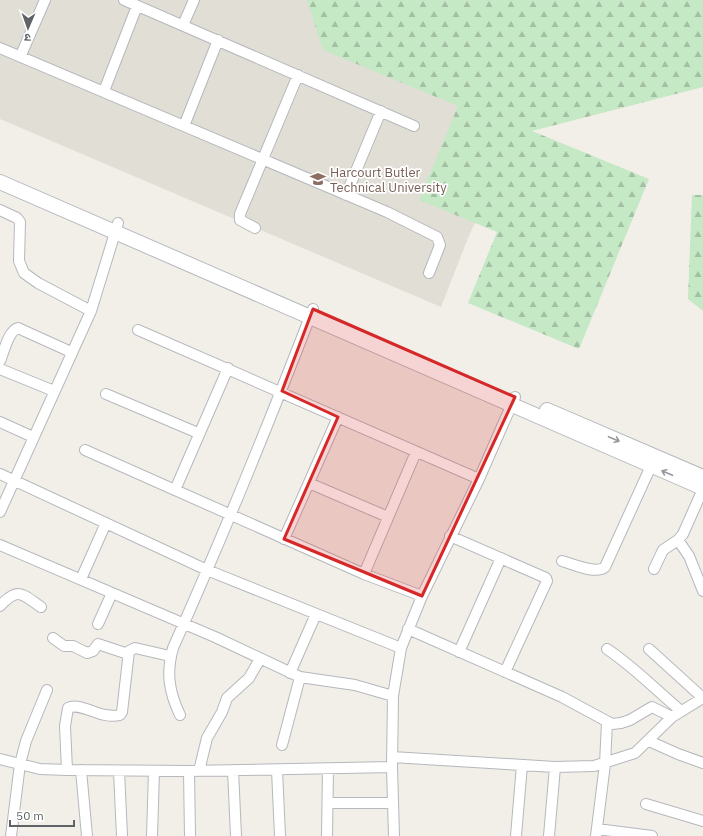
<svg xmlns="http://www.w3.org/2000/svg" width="703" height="836" font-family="'IBM Plex Sans','Noto Sans Devanagari',sans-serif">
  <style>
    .education { fill: #e1ded6 }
    .forest { fill: url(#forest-firs) }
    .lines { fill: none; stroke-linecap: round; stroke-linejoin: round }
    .street-casing { stroke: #b5b8bc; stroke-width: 12 }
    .secondary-casing { stroke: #b6babf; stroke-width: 16 }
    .street { stroke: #fff; stroke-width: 10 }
    .secondary { stroke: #fff; stroke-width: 14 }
    .oneway { stroke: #979a9d }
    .marked { fill: #d62828; fill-opacity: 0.2; stroke: #d62828; stroke-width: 3; stroke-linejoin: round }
    .labels { text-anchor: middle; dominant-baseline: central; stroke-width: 3.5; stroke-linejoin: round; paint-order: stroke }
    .education-label { font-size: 13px; fill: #785e54; stroke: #fff; text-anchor: start }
  </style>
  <defs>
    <pattern id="forest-firs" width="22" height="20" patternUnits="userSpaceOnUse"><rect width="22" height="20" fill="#c5e8c5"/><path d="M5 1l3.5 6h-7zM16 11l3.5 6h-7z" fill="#a3c0a4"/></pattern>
  </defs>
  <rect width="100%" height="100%" fill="#f1efe8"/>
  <path class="education" d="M 0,0 L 577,0 L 468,238 L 441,307 L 0,119 Z"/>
  <path class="forest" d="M 307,0 L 703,0 L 703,87 L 532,131 L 649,179 L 579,349 L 468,303 L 497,232 L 419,200 L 458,106 L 323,50 Z
    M 692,195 L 703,195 L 703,311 L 688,299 Z"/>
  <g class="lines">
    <defs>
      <path id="street" d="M 124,0 L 414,126
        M 183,25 L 194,0
        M 0,48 L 387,212 L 437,237 L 440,245 L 429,273
        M 21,55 L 45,0
        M 104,91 L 137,6
        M 184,126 L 218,40
        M 346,195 L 381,111
        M 0,210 L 17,218 L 20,222 L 19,261 L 24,273 L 38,283 L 91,311
        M 255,228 L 240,220 L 240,214 L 298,75
        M 138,330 L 479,479
        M 0,361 C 4,352 8,331 18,328 L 71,352
        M 0,369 L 54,391
        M 106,394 L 198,433
        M 0,422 L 33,437
        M 85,450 L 364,574 L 422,596
        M 0,474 L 207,570 L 401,648
        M 309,483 L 388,517
        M 175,490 L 228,368
        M 0,512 L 91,311 L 118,223
        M 450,536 L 546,578 L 547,581 L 505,672
        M 284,539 L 338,417
        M 678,540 L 689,556 L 703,591
        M 0,545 L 215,637 L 300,677 L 355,685 L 393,696
        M 562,561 C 573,564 596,575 605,567 L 651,466
        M 654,569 L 663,550 L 678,540 L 683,534 L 703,489
        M 364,574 L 416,452
        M 81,579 L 106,523
        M 0,606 C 18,586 22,594 41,607
        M 98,624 L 112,593
        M 408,629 L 562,697 L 612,724 L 621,723 L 630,720 L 652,707 L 672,717
        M 53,638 L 64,646 L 73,646 L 87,653 L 93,651 L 98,644 L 128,654
        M 607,649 C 634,667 656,690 681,711
        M 649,649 L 703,698
        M 459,652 L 501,558
        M 290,673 L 316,614
        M 180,715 C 169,692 166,673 173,648 C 223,536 269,423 313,309
        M 649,741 L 678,754 L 703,763
        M 282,745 L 300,677
        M 392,757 L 555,767 L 594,766 L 635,753 L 672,717 L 703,698
        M 0,759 L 40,769 L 67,770 L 189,771 L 392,767
        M 67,770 L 65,726 L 68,708 C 81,701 100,720 120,715 L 122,712 L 129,651 L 135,648 L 170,656
        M 81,770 L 87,836
        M 233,770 L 236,836
        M 277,770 L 280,836
        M 119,771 L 122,836
        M 189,771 L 190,836
        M 199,771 L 207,738 L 222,712 L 227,698 L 249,678 L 260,659
        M 328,803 L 393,803
        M 646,804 L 703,821
        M 597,829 L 652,836
        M 11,836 L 20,764 L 26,741 L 47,690
        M 152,836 L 154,771
        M 327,836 L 328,769
        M 394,836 L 392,767 L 393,696 L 401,648 L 422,596 L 479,479 L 515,397
        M 516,836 L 522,765
        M 549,836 L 555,767
        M 596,836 L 605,764 L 607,722"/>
      <path id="secondary" d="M 0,182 L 703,488
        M 547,410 L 703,477"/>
    </defs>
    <use href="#street" class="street-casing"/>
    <use href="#secondary" class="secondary-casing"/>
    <use href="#street" class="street"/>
    <use href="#secondary" class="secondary"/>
  </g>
  <defs><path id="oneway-shaft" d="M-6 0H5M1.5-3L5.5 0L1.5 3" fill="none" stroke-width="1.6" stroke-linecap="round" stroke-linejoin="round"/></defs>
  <g class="oneway">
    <use href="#oneway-shaft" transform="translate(614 439) rotate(23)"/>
    <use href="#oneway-shaft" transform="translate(667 473) rotate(-157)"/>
  </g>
  <path class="marked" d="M 313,309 L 515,397 L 422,596 L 284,539 L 338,417 L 282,391 Z"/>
  <defs>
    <symbol id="university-bare" viewBox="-9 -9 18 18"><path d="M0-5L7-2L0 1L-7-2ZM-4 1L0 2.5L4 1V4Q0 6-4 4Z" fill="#8d6e63" stroke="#fff" stroke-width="2.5" paint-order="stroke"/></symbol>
  </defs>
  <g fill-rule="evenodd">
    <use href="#university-bare" x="307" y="168" width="22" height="22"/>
  </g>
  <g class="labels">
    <g class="education-label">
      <text x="330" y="172">Harcourt Butler<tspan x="330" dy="15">Technical University</tspan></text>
    </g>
  </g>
  <g transform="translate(28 28) rotate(182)" stroke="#ffffff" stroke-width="3" paint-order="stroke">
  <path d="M0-3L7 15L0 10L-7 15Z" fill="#5f6368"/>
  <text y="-6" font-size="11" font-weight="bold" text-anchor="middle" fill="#5f6368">उ</text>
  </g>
  <path d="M10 820v6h64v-6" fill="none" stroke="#5f6368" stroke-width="2"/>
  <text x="16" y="820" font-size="12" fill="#5f6368" stroke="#ffffff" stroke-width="3" paint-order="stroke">50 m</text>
</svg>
